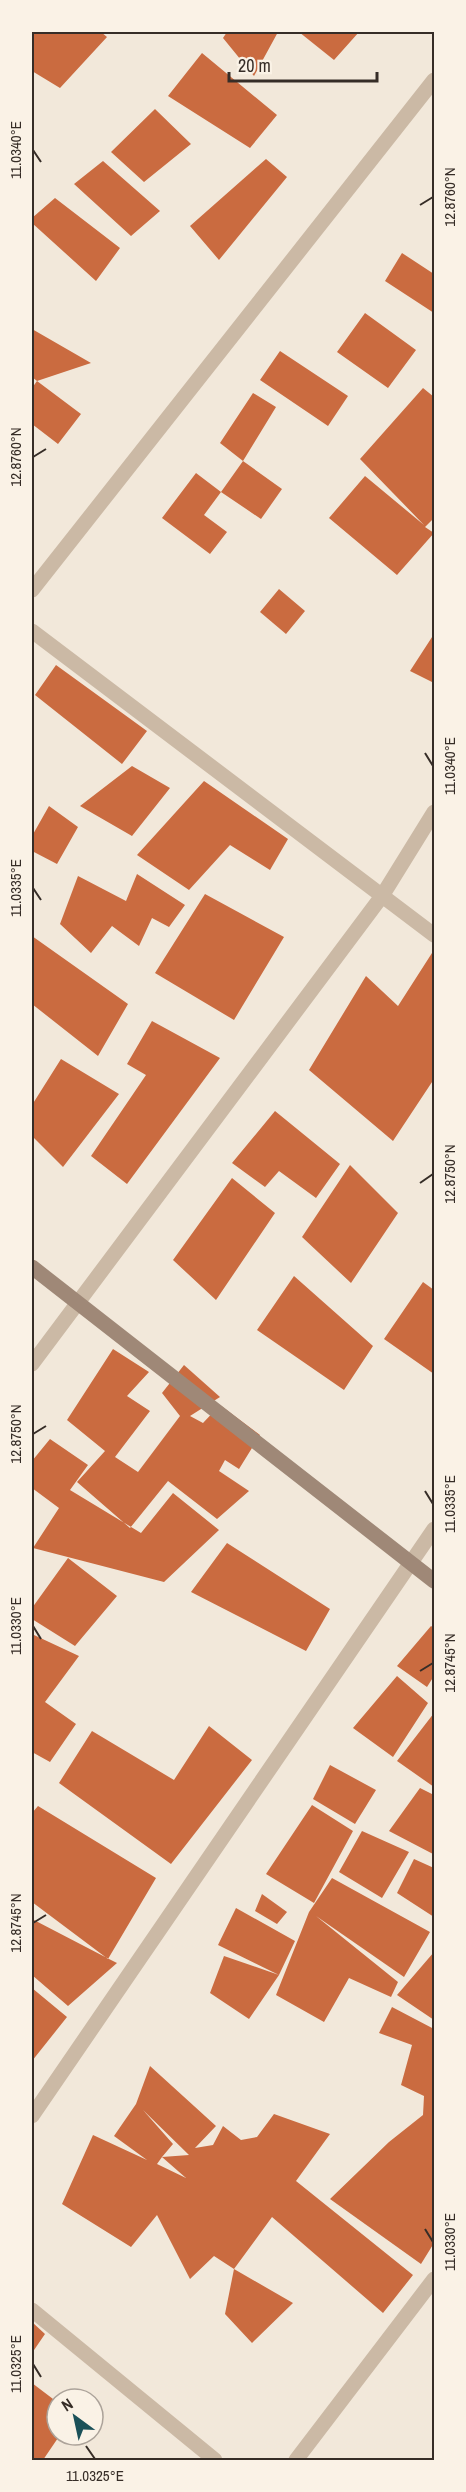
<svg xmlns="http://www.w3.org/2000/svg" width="466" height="2492" font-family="'Archivo Narrow',sans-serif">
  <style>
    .building { fill: #ca6b40; fill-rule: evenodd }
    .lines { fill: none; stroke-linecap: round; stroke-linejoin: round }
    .street { stroke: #cbb9a5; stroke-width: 15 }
    .secondary { stroke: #9f8877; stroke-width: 15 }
    .ticks { fill: none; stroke: #362d27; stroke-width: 2 }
    .neatline { fill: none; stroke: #362d27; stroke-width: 2 }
    .ticks-label { font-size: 15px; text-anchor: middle; fill: #362d27 }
  </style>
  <rect width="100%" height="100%" fill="#f2e8da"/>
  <path class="building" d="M 32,32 L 101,32 L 107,37 L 60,88 L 32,71 Z
    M 227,32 L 278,32 L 254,76 L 223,38 Z
    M 299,32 L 359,32 L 334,60 Z
    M 202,53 L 277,115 L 250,148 L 168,96 Z
    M 155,109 L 191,144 L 144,182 L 111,152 Z
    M 266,159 L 287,177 L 219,260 L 190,226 Z
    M 103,161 L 160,211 L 131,236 L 74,184 Z
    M 55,198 L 120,248 L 96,281 L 32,223 L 32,218 Z
    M 402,253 L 434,274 L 434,313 L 385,281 Z
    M 365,313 L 416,350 L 388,388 L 337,352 Z
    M 32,329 L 91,363 L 37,381 L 32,377 Z
    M 280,351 L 348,396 L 328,426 L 260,380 Z
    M 37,381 L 81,414 L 58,444 L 32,424 L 32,388 Z
    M 423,388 L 434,397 L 434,518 L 425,527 L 434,533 L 397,575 L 329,518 L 365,476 L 424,525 L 360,459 Z
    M 253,393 L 276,407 L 243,461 L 220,443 Z
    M 243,461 L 282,489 L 261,519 L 221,492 Z
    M 196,473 L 221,492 L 204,515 L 227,532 L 210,554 L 162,518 Z
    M 279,589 L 305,611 L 286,634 L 260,612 Z
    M 434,634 L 434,683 L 410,671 Z
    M 56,665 L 147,731 L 122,764 L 35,695 Z
    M 132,766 L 170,788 L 132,836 L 80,806 Z
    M 204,781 L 288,839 L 270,870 L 230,845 L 189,890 L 137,855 Z
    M 49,806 L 78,827 L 57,864 L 32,851 L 32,836 Z
    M 137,874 L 185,905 L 169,927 L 152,918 L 139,946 L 112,926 L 91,953 L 60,924 L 78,876 L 126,901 Z
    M 205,894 L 284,937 L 234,1020 L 155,973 Z
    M 32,936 L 128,1004 L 98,1056 L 32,1004 Z
    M 432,953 L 434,955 L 434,1079 L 393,1141 L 309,1070 L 366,976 L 398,1006 Z
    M 152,1021 L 220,1058 L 127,1184 L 91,1156 L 146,1075 L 127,1064 Z
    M 61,1059 L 119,1094 L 63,1167 L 32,1136 L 32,1105 Z
    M 275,1111 L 340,1164 L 316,1198 L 279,1171 L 265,1187 L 232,1163 Z
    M 350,1165 L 398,1213 L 351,1283 L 302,1237 Z
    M 232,1178 L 275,1213 L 216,1300 L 173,1260 Z
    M 294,1276 L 373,1346 L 344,1390 L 257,1330 Z
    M 423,1282 L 434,1290 L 434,1374 L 384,1339 Z
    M 113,1349 L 149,1372 L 127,1396 L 150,1411 L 115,1457 L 138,1472 L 180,1416 L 162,1393 L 184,1365 L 220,1397 L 190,1416 L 203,1423 L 220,1405 L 260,1435 L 239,1469 L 225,1460 L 219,1471 L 249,1491 L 217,1519 L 168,1481 L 130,1528 L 77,1482 L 105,1451 L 67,1420 Z
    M 50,1439 L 88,1465 L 70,1490 L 141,1533 L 173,1493 L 219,1530 L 164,1582 L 33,1548 L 59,1508 L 32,1488 L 32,1461 Z
    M 227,1543 L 330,1609 L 306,1651 L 191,1592 Z
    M 68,1558 L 117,1596 L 75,1646 L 32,1619 L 32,1608 Z
    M 431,1626 L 434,1628 L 434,1676 L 427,1687 L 397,1666 Z
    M 34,1635 L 79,1656 L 45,1702 L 76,1724 L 50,1762 L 32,1752 L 32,1639 Z
    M 397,1676 L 428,1703 L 393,1757 L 353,1728 Z
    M 434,1713 L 434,1787 L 397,1761 Z
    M 209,1726 L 252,1760 L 171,1864 L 59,1783 L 92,1731 L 174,1780 Z
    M 330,1765 L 376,1790 L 355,1824 L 313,1799 Z
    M 420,1788 L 434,1795 L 433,1854 L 389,1831 Z
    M 312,1805 L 353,1831 L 314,1903 L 266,1874 Z
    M 38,1806 L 156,1878 L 108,1959 L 32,1902 L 32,1813 Z
    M 362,1831 L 409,1852 L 382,1898 L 339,1872 Z
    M 414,1859 L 434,1868 L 434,1917 L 397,1893 Z
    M 332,1878 L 430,1932 L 404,1977 L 316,1916 L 398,1982 L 391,1997 L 349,1978 L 324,2022 L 276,1995 L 309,1912 Z
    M 262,1894 L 287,1912 L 277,1924 L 255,1911 Z
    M 236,1908 L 295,1941 L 279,1975 L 218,1945 Z
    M 32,1919 L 109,1959 L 117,1963 L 68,2006 L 32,1975 Z
    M 434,1952 L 434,2020 L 397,1995 Z
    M 224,1956 L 279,1975 L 249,2019 L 210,1993 Z
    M 32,1988 L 67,2017 L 32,2061 Z
    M 392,2007 L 434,2029 L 434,2243 L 421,2264 L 330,2199 L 389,2142 L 423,2115 L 424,2096 L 401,2085 L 412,2045 L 379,2033 Z
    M 150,2066 L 216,2126 L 195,2148 L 213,2145 L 223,2126 L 241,2140 L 257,2137 L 274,2114 L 330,2134 L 296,2181 L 413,2275 L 383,2313 L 272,2217 L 234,2269 L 214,2256 L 190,2279 L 157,2215 L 131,2247 L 62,2204 L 93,2135 L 147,2160 L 114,2136 L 136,2104 ZM 143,2110 L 189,2155 L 162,2157 L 173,2144 ZM 162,2157 L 186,2178 L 157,2164 Z
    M 234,2269 L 293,2303 L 252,2343 L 225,2314 Z
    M 32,2322 L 45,2334 L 32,2353 Z
    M 32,2383 L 57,2402 L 57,2435 L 60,2435 L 43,2460 L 35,2460 L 32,2456 Z"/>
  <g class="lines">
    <path class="street" d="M 32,590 L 434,80
      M 32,631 L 434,935
      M 32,1364 L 382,896 L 434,812
      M 32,2116 L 434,1529
      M 32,2310 L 215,2460
      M 296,2460 L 434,2279"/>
    <path class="secondary" d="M 32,1267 L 434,1581"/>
  </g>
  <path class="ticks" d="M 33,150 L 41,162M 420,205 L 433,197M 33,457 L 46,449M 425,753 L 433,766M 33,888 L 41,900M 420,1183 L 433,1174M 33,1434 L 46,1426M 425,1491 L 433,1504M 33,1626 L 41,1639M 420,1671 L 433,1663M 33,1923 L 46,1915M 425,2229 L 433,2242M 33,2364 L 41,2377M 86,2446 L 95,2459"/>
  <rect width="466" height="2492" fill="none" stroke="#faf2e6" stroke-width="66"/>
  <g transform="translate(75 2417) rotate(327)"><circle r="28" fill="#faf2e6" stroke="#aca39a" stroke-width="1.5"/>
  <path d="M0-4.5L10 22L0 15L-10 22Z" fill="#1b5159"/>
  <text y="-9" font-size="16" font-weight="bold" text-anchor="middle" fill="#362d27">N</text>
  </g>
  <path d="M229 72v9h148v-9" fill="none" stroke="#362d27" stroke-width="3"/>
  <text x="238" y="72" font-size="18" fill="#362d27" stroke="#faf2e6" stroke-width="4.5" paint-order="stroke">20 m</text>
  <rect x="33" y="33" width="400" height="2426" class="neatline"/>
  <g class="ticks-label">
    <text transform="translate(16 150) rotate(-90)" y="5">11.0340°E</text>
    <text transform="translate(450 197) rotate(-90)" y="5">12.8760°N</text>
    <text transform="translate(16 457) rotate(-90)" y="5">12.8760°N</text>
    <text transform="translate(450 766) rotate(-90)" y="5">11.0340°E</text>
    <text transform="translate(16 888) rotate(-90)" y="5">11.0335°E</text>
    <text transform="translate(450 1174) rotate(-90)" y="5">12.8750°N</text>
    <text transform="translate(16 1434) rotate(-90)" y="5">12.8750°N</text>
    <text transform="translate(450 1504) rotate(-90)" y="5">11.0335°E</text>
    <text transform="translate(16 1626) rotate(-90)" y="5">11.0330°E</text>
    <text transform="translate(450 1663) rotate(-90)" y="5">12.8745°N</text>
    <text transform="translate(16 1923) rotate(-90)" y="5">12.8745°N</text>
    <text transform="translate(450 2242) rotate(-90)" y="5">11.0330°E</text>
    <text transform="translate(16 2364) rotate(-90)" y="5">11.0325°E</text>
    <text x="95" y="2481">11.0325°E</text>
  </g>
</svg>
